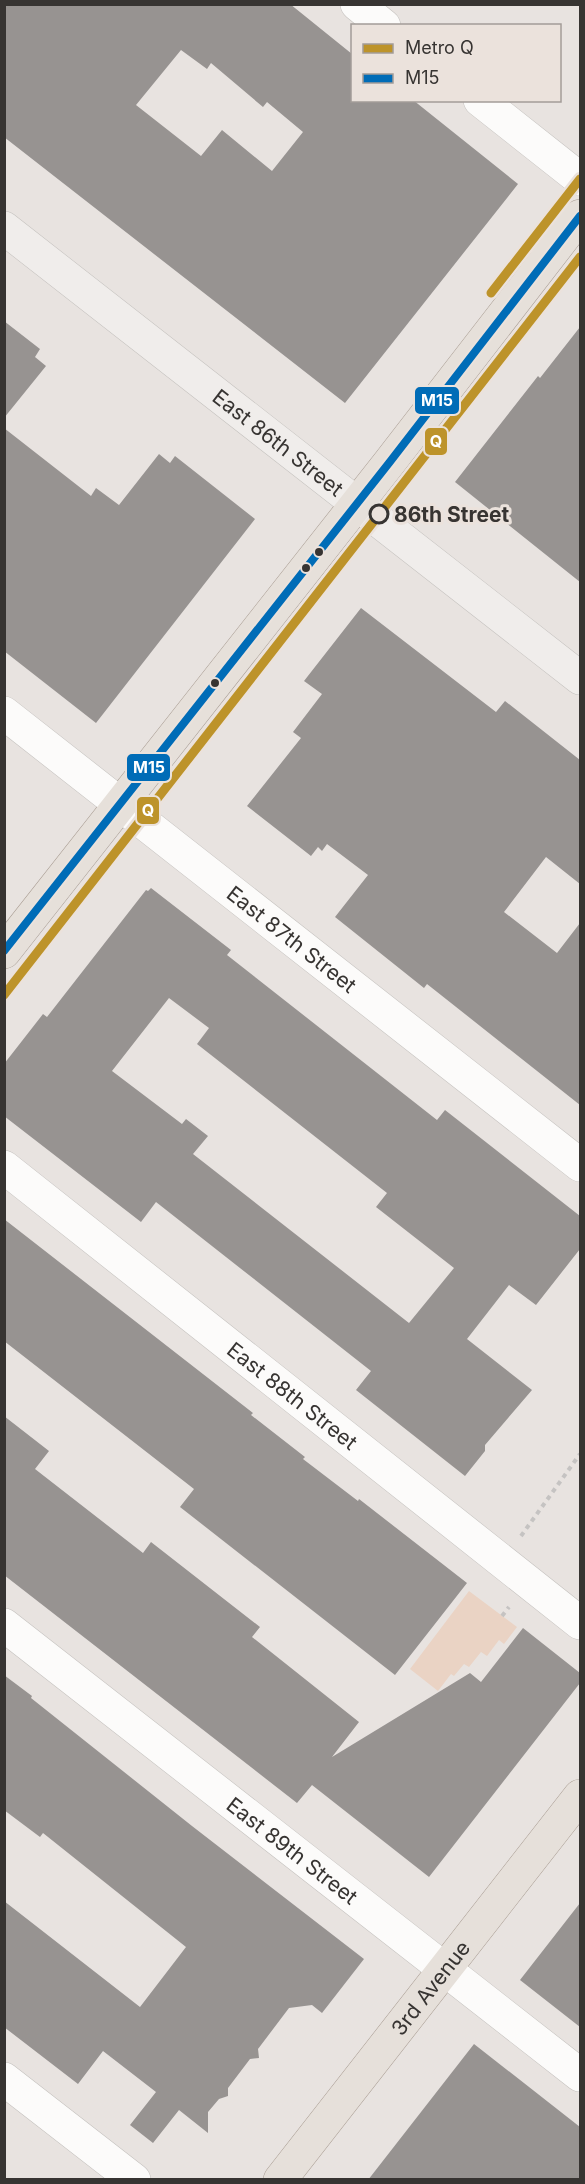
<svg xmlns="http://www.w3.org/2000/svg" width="585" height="2184" font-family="Inter,sans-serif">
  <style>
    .green { fill: #ead3c4 }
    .building { fill: #979391; fill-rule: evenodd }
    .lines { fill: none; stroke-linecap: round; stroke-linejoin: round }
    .minor-casing { stroke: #c4c1be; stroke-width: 34 }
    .secondary-casing { stroke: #c4c1be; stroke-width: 34 }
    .primary-casing { stroke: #a89c92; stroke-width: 34 }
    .path { stroke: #c5c3c2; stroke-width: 4; stroke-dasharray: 4.5 4.5; stroke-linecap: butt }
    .minor { stroke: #fcfbfa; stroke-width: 33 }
    .secondary { stroke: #f0edeb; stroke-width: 33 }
    .primary { stroke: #e6e0da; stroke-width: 33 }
    .bus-1-casing { stroke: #ebe2dc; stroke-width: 12 }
    .bus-1 { stroke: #006cb7; stroke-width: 8 }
    .metro-1-casing { stroke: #ebe2dc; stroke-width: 14 }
    .metro-1 { stroke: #bd932a; stroke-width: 9 }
    .stop-dot { fill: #ebe2dc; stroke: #373432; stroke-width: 3 }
    .bus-dot { fill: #373432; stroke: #ebe2dc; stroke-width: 2 }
    .labels { text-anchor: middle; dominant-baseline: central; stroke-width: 6; stroke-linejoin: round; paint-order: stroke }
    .street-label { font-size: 21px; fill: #373432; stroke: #ebe2dc }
    .stop-label { font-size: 21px; font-weight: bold; fill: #373432; stroke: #ebe2dc; text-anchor: start }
    .line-badge { stroke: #ebe2dc; stroke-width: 2 }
    .badge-label { font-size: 16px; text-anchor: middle; font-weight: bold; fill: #fff }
  </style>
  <rect width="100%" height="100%" fill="#e8e3e0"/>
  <path class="green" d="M 469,1591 L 517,1627 L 504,1644 L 499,1640 L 487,1656 L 481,1652 L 469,1667 L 464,1664 L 454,1676 L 451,1674 L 438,1691 L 410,1669 Z"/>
  <path class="building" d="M 4,4 L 290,4 L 352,54 L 352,100 L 413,100 L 518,184 L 345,403 L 4,137 ZM 181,50 L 207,69 L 211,63 L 263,107 L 267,102 L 303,132 L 272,171 L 222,130 L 201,156 L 136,105 Z
    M 4,321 L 40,349 L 35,357 L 46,366 L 4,418 Z
    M 580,327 L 580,582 L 455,482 L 538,376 L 540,378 Z
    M 4,428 L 91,496 L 96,488 L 119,505 L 159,454 L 170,463 L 175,456 L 255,519 L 96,723 L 4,651 Z
    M 361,608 L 496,712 L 505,701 L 580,760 L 580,884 L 546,857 L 504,912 L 557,953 L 580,923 L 580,1105 L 427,984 L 424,988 L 335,917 L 368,875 L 327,844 L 322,851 L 318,847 L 311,856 L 247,806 L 301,738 L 293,732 L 322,694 L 304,681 Z
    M 151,888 L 231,950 L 227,955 L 437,1120 L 445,1110 L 580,1216 L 580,1249 L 536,1305 L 509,1285 L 467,1339 L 532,1390 L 485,1445 L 485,1451 L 465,1476 L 356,1390 L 371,1371 L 156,1202 L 141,1222 L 4,1116 L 4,1064 L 43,1014 L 47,1017 L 146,890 L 148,891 ZM 169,998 L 209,1028 L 197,1044 L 387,1193 L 376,1207 L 454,1268 L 409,1323 L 193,1154 L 208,1136 L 186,1119 L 182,1124 L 112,1071 Z
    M 4,1219 L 253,1413 L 251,1415 L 305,1457 L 303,1459 L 358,1501 L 359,1499 L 467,1583 L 395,1675 L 180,1507 L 194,1489 L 4,1341 Z
    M 4,1416 L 49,1451 L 35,1469 L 143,1553 L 151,1542 L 260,1627 L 252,1637 L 359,1722 L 332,1757 L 470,1673 L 481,1682 L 523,1628 L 580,1673 L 580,1683 L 429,1877 L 312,1785 L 297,1803 L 4,1575 Z
    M 4,1675 L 32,1696 L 31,1698 L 192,1826 L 364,1959 L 322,2013 L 312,2005 L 289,2008 L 258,2049 L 259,2058 L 250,2059 L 228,2088 L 228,2096 L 219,2099 L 208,2112 L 208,2133 L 179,2110 L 153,2143 L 130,2125 L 156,2092 L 103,2051 L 78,2084 L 4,2027 L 4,1901 L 140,2007 L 186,1947 L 43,1833 L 40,1837 L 4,1810 Z
    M 580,1903 L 580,2027 L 520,1980 Z
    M 474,2044 L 580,2127 L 580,2180 L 368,2180 Z"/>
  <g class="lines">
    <defs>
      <g id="minor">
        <path d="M 357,4 L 384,26"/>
        <path d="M 480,100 L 580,179"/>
        <path id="s1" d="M 4,713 L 580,1165"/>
        <path id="s2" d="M 4,1167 L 580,1623"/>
        <path id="s3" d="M 4,1625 L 580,2075"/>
        <path d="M 4,2079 L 134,2180"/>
      </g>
      <g id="secondary">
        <path id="s4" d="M 4,228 L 580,678"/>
      </g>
      <g id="primary">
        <path d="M 4,952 L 389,463 L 580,216"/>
        <path id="s5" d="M 280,2180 L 580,1796"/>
      </g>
    </defs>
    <use href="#minor" class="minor-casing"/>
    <use href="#secondary" class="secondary-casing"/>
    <use href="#primary" class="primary-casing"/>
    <path class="path" d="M 521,1536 L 580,1454
      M 502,1616 L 509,1607"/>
    <use href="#minor" class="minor"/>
    <use href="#secondary" class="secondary"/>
    <use href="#primary" class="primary"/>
    <defs>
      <path id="bus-1" d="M 4,951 L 389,463 L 580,216"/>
    </defs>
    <use href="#bus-1" class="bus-1-casing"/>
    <use href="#bus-1" class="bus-1"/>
    <defs>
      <path id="metro-1" d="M 491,293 L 580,179
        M 4,995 L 580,257"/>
    </defs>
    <use href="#metro-1" class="metro-1-casing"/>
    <use href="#metro-1" class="metro-1"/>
  </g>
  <circle class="stop-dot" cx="379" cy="514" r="9"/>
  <g class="bus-dot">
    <circle cx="319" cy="552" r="5"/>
    <circle cx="306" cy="568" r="5"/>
    <circle cx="215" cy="683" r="5"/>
  </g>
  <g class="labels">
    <g class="street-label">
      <text stroke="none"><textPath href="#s4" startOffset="348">East 86th Street</textPath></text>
      <text stroke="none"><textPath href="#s1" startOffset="366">East 87th Street</textPath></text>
      <text stroke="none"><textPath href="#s2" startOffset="368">East 88th Street</textPath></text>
      <text stroke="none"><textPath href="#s3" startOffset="366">East 89th Street</textPath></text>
      <text stroke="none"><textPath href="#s5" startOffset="244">3rd Avenue</textPath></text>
    </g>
    <g class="stop-label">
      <text x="394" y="514">86th Street</text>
    </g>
  </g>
  <g class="line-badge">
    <rect x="414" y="386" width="46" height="29" rx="6" fill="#006cb7"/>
    <rect x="424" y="427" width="24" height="29" rx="6" fill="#bd932a"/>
    <rect x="126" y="753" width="45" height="29" rx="6" fill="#006cb7"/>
    <rect x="136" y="796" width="24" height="29" rx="6" fill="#bd932a"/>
  </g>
  <g class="badge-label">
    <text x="437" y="406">M15</text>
    <text x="436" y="447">Q</text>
    <text x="149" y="773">M15</text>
    <text x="148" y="816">Q</text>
  </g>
  <rect width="585" height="2184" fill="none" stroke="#373432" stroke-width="12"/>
  <rect x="351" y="24" width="210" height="78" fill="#ebe2dc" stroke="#a39c98" stroke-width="1.5"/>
  <rect x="363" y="44" width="30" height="9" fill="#bd932a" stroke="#a39c98" stroke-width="1.5"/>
  <text x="405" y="54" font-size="18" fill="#373432">Metro Q</text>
  <rect x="363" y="74" width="30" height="9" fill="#006cb7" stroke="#a39c98" stroke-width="1.5"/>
  <text x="405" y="84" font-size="18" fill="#373432">M15</text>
</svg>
